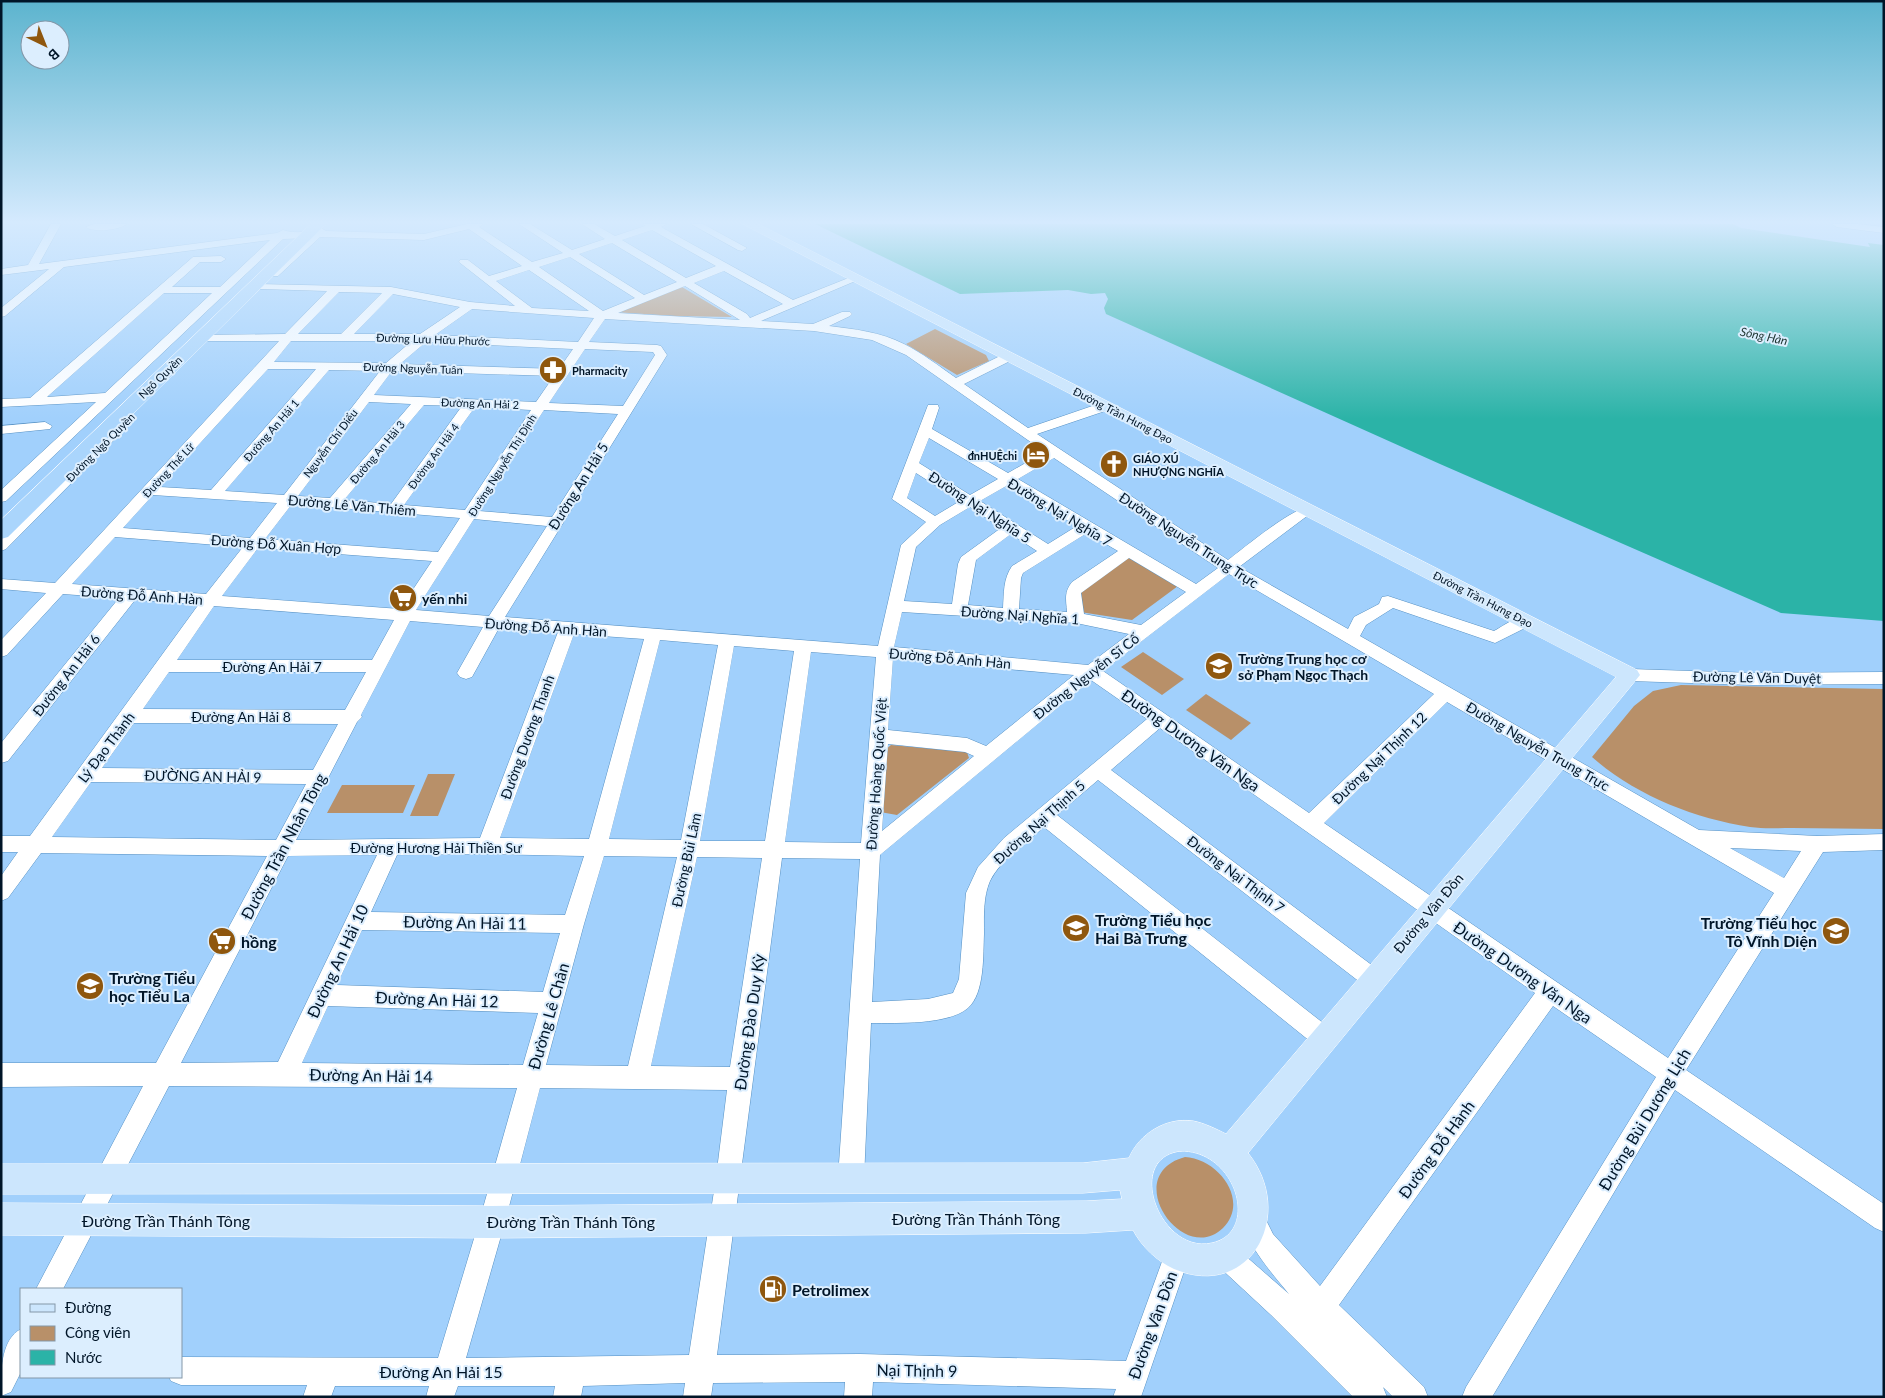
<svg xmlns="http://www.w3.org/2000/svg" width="1885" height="1398" font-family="Lato,sans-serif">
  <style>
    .green { fill: #b89069 }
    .water { fill: #2bb3a7 }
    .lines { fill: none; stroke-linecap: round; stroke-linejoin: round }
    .minor-casing { stroke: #5590c3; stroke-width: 1 }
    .major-casing { stroke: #fff; stroke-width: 1 }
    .highway-casing { stroke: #fff; stroke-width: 1 }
    .minor { fill: #fff; fill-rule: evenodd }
    .major { fill: #cce6fd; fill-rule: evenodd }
    .highway { fill: #aad5fc; fill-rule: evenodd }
    .labels { text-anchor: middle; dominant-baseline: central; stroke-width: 4; stroke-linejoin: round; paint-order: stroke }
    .far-street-label { font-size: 11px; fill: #001528; stroke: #dceefe }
    .far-poi-label { font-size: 11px; font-weight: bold; fill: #001528; stroke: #dceefe; text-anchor: start }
    .far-water-label { font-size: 12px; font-style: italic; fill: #1b312e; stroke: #dceefe }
    .street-label { font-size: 14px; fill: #001528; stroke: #dceefe }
    .poi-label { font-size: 14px; font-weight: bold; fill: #001528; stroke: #dceefe; text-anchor: start }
    .near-street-label { font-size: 16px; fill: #001528; stroke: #dceefe }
    .near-poi-label { font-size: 16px; font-weight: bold; fill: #001528; stroke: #dceefe; text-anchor: start }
  </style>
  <rect width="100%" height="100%" fill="#a1d0fc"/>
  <path class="green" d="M 682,287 L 732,317 L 675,316 L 614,312 Z
    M 935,329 L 986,355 L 989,361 L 957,375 L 906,344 Z
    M 1128,556 L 1178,586 L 1132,620 L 1080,612 L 1081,589 Z
    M 1143,652 L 1184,679 L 1162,695 L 1121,667 Z
    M 1681,685 L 1884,689 L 1884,829 C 1853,829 1823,828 1792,828 C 1778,828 1764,829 1750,827 C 1693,818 1635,795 1592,757 L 1634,706 L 1653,691 Z
    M 1206,694 L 1251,723 L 1231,740 L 1186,710 Z
    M 891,745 L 967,752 L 969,758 L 897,815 L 880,812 L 885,750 Z
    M 428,774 L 455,774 L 438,816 L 410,816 Z
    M 342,785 L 415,785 L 403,813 L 327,813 Z
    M 1185,1157 C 1219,1159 1250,1201 1223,1228 C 1183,1267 1119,1175 1185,1157 Z"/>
  <path class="water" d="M 815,224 L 1733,224 L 1741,228 L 1870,247 L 1868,243 L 1884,245 L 1884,621 L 1781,613 L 1440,464 L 1106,314 L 1104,308 L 1108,299 L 1105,293 L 1091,294 L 1068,290 L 960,294 Z"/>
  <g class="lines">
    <defs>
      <path id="minor" d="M 51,224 L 61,224 L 39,264 L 277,233 L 283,230 C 295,234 309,232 321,228 L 326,231 L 424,234 L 467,224 L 483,224 L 479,227 L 532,262 L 563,253 L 519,224 L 530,224 L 572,250 L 605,239 L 582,224 L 594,224 L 615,236 L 645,226 L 643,224 L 667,224 L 661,227 L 793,300 L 851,277 L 855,276 L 860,279 L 761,321 L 813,324 L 842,312 L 850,312 L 852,314 L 850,316 L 829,326 C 854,329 881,332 904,344 C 922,353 939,366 956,378 L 1004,354 L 1012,354 L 1014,357 L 1012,360 L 964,384 L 1028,428 L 1101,403 L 1111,403 L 1112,406 L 1111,409 L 1037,434 L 1228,560 C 1243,549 1297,503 1313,507 L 1315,510 L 1239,567 L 1348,629 L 1354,617 L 1379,604 L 1382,597 L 1388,596 L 1494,631 C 1505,625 1518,614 1531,617 L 1533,621 L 1531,625 L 1495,643 L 1393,608 L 1366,625 L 1360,636 L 1699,830 L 1817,836 L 1884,834 L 1884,850 L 1823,852 L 1686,1070 L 1884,1204 L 1884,1232 L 1875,1228 L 1675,1090 L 1492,1397 L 1462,1397 L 1466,1387 L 1656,1077 L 1553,1006 L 1339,1305 L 1424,1387 L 1428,1397 L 1393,1397 L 1340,1344 L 1383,1387 L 1387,1397 L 1353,1397 L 1271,1315 L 1216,1264 L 1212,1255 L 1216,1246 L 1225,1242 L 1234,1246 L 1289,1294 C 1269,1270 1252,1250 1240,1221 L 1244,1212 L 1253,1208 L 1262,1212 L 1273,1234 L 1320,1286 L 1535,993 L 1160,728 L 1111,770 L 1381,972 L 1384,979 L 1381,986 L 1373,989 L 1365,986 L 1098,780 L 1057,815 L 1332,1030 L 1335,1038 L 1332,1046 L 1324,1049 L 1316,1046 L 1044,827 C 1026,843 1001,859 990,881 C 983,897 984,917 984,934 C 983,954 985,993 968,1008 C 948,1025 897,1023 871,1023 L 864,1178 L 860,1187 L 851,1191 L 842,1187 L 838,1178 L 860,859 L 782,858 L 717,1355 L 860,1354 L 1126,1361 L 1168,1245 L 1177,1241 L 1186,1245 L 1190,1254 L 1141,1397 L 1113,1397 L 1116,1389 L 873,1382 L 872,1397 L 844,1397 L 845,1382 L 713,1383 L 711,1397 L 683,1397 L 685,1383 L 583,1386 L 581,1397 L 553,1397 L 555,1386 L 458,1386 L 454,1397 L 426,1397 L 429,1386 L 335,1386 L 331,1397 L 303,1397 L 307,1385 L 181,1385 L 171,1381 L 169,1377 L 181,1377 L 181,1357 L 438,1358 L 479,1222 L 517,1088 L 169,1086 L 63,1289 L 36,1289 L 143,1086 L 1,1087 L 1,1063 L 156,1063 L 267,856 L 41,853 L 8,898 L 1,901 L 1,876 L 18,852 L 1,852 L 1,836 L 30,836 L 199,604 L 135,600 L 8,761 L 1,763 L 1,743 L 119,598 L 63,594 L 7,655 L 1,657 L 1,640 L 46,593 L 1,589 L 1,579 L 55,583 L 279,341 L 208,341 L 202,337 L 204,335 L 285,334 L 327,291 L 261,289 L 257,288 L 256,286 L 257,284 L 391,287 L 470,302 L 515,306 L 459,262 L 460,260 L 468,260 L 489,276 L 522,266 L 469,229 L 424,240 L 320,237 L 278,276 L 270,276 L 269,274 L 270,272 L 308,238 L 283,239 L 6,501 L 1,502 L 1,490 L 96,402 L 1,407 L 1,399 L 30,398 L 193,257 L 221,256 L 226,259 L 221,262 L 200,262 L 172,287 L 220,287 L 270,240 L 64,267 L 5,316 L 1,317 L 1,308 L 49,269 L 1,275 L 1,269 L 28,265 ZM 652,230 L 716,266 L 686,278 L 622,240 ZM 612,243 L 677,282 L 644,295 L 579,254 ZM 570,257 L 635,298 L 603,311 L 539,267 ZM 529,270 L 589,311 L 532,308 L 496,281 ZM 724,271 L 783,304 L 750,318 L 747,314 L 694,283 ZM 685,286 L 740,320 L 618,313 ZM 339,292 L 382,293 L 341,334 L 298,334 ZM 164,293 L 212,293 L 105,393 L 47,397 ZM 393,294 L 460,307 L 420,334 L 354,334 ZM 472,309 L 594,318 L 578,342 L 435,335 ZM 605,319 L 814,331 L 872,340 L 906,355 L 1045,452 L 1008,473 L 932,429 L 939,408 L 938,405 L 928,405 L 892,499 L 926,522 L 901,545 L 878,646 L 505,617 L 667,355 L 661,346 L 657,345 L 589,342 ZM 291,341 L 412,341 L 386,363 L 274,362 ZM 426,342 L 573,349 L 559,369 L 400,364 ZM 585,349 L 653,352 L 655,355 L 623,406 L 549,403 ZM 268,369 L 316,369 L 211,490 L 160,487 ZM 329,370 L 380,371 L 284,495 L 225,491 ZM 392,371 L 554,376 L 536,402 L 374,395 ZM 369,402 L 411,404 L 330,498 L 298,496 ZM 424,405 L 462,406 L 391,504 L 344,500 ZM 475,407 L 531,410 L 465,510 L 404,505 ZM 544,410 L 618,414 L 552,517 L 479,511 ZM 929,438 L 998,479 L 970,495 L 919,463 ZM 1054,458 L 1218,568 L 1196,584 L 1018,479 ZM 916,473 L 960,501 L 935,516 L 907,498 ZM 1008,485 L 1077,526 L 1048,544 L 980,501 ZM 153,495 L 277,503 L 250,538 L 123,528 ZM 292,504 L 460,518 L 438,552 L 265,539 ZM 970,507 L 1001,528 L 961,557 L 958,564 L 952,604 L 904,601 L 916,547 L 940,525 ZM 474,519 L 547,526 L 489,616 L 416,610 ZM 1087,533 L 1118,551 L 1072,582 C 1064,592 1066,599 1067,612 L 1019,609 L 1021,578 L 1023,573 ZM 1011,534 L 1037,551 L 1012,566 C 1003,579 1004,593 1003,608 L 968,605 L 976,560 ZM 115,537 L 243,547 L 206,594 L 72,584 ZM 258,548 L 432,561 L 400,609 L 222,596 ZM 1129,558 L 1186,592 L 1141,625 L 1084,614 L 1081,593 ZM 1229,574 L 1434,694 L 1309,813 L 1103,671 ZM 214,606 L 394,620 L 372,660 L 177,660 ZM 902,612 L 1076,623 L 1129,634 L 1088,665 L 894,647 ZM 410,621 L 483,627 L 457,673 L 460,677 L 466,679 L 472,677 L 499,628 L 558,632 L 480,838 L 296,840 L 357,722 L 362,717 L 361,715 ZM 574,634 L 644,639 L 589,839 L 500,838 ZM 660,640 L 718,645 L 681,840 L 609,839 ZM 734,646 L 794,651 L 765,841 L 700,841 ZM 811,652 L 876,657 L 861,843 L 785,842 ZM 893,659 L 1074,675 L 986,746 L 967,738 L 888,730 ZM 169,672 L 366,672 L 345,710 L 143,709 ZM 1091,680 L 1147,719 L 1004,838 L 978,867 L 966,893 L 959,979 L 953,993 L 928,999 L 872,1002 L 880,855 ZM 1447,702 L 1774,893 L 1668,1058 L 1324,823 ZM 134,723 L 338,724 L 313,770 L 102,768 ZM 888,744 L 965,752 L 974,756 L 882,831 ZM 91,782 L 306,784 L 276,840 L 52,837 ZM 1730,848 L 1801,851 L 1784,878 ZM 487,854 L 584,856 L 565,915 L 371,912 L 397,855 ZM 377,855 L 278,1062 L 181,1063 L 288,856 ZM 604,856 L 677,857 L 628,1066 L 546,1065 L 584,924 ZM 697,857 L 762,858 L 730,1067 L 651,1066 ZM 362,930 L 560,933 L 543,992 L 337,985 ZM 328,1006 L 538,1013 L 523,1065 L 302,1063 ZM 540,1088 L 727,1090 L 716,1178 L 689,1355 L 466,1358 L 505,1222 Z
        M 94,224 L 127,224 C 120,230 93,233 86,227 Z
        M 691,224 L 703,224 L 747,248 L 742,251 L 738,250 Z
        M 1832,224 L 1858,224 L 1884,227 L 1884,233 L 1837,227 Z
        M 45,422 L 52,426 L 50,429 L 1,434 L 1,426 Z
        M 112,430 L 119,434 L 117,437 L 6,549 L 1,551 L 1,537 L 107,431 Z
        M 1630,669 L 1754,673 L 1884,672 L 1884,684 L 1754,685 L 1630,681 L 1624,679 L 1621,675 L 1624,671 Z
        M 21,1329 L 21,1372 L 11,1392 L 1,1396 C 1,1373 0,1340 21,1329 Z"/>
      <path id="major" d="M 743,224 L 758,224 L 1637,670 L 1640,675 L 1248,1153 C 1296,1213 1252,1301 1174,1269 C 1157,1261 1142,1247 1133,1230 L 1086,1233 L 492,1238 L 1,1235 L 1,1203 L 492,1206 L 1086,1201 L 1122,1199 L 1120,1190 L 1083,1193 L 1,1194 L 1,1164 L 1083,1163 L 1129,1158 C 1139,1134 1166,1117 1193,1121 C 1204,1123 1216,1129 1226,1134 L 1616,677 ZM 1181,1151 C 1236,1150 1261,1232 1212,1243 C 1160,1255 1123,1157 1181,1151 Z"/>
      <path id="highway" d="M 311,224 L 326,224 L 8,537 L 1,539 L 1,520 Z"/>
    </defs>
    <use href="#minor" class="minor-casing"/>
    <use href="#major" class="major-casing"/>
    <use href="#highway" class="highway-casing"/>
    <use href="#minor" class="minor"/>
    <use href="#major" class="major"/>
    <use href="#highway" class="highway"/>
  </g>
  <linearGradient id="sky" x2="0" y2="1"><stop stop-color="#5cb4ce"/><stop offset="0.53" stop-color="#d5eafe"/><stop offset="1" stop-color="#d5eafe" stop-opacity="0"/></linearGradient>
  <rect width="1885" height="419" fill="url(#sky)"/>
  <defs>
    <symbol id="pharmacy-disc" viewBox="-11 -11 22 22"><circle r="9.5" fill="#8f570e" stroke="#dceefe"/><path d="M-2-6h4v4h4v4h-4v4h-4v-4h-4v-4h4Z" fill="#fff"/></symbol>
    <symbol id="hotel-disc" viewBox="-11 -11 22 22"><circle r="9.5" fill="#8f570e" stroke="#dceefe"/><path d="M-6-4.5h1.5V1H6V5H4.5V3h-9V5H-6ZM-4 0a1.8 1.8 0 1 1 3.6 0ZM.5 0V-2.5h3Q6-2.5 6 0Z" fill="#fff"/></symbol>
    <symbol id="church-disc" viewBox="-11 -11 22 22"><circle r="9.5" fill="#8f570e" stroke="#dceefe"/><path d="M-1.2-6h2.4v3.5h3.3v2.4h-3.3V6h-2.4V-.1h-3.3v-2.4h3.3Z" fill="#fff"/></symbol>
    <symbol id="supermarket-disc" viewBox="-11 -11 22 22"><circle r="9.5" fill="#8f570e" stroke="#dceefe"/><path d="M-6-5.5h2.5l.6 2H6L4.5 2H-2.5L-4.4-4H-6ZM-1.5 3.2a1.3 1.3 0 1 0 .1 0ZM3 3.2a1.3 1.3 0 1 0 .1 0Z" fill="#fff"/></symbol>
    <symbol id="school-disc" viewBox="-11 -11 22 22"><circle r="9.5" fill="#8f570e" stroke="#dceefe"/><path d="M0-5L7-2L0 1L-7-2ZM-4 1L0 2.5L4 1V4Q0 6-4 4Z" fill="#fff"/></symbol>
    <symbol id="fuel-disc" viewBox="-11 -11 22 22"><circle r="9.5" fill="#8f570e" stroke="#dceefe"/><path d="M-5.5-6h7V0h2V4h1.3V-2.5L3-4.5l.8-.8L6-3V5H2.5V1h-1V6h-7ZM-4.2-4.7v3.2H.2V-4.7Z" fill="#fff"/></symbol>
  </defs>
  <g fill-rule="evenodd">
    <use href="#pharmacy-disc" x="537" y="354" width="32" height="32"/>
    <use href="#hotel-disc" x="1020" y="439" width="32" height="32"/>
    <use href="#church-disc" x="1098" y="448" width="32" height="32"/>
    <use href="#supermarket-disc" x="387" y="582" width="32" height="32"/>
    <use href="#school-disc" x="1203" y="650" width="32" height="32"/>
    <use href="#school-disc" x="1060" y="912" width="32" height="32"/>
    <use href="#school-disc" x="1820" y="915" width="32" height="32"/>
    <use href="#supermarket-disc" x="206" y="925" width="32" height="32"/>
    <use href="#school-disc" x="74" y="970" width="32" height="32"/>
    <use href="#fuel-disc" x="757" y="1273" width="32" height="32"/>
  </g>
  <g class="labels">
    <g class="far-street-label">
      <text transform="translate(433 339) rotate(2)">Đường Lưu Hữu Phước</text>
      <text transform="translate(413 368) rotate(2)">Đường Nguyễn Tuân</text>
      <text transform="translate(160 377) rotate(-44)">Ngô Quyền</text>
      <text transform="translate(480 403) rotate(2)">Đường An Hải 2</text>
      <text transform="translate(1123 415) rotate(27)">Đường Trần Hưng Đạo</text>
      <text transform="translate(271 430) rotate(-49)">Đường An Hải 1</text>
      <text transform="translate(330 443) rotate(-53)">Nguyễn Chí Diểu</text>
      <text transform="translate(100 447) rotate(-45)">Đường Ngô Quyền</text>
      <text transform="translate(377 452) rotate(-50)">Đường An Hải 3</text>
      <text transform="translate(433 456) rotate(-54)">Đường An Hải 4</text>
      <text transform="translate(502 465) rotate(-58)">Đường Nguyễn Thị Định</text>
      <text transform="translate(168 470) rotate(-47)">Đường Thế Lữ</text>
      <text transform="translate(1483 599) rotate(27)">Đường Trần Hưng Đạo</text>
    </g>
    <g class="far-poi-label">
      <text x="572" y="370">Pharmacity</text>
      <text x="1017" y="455" text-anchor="end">đnHUỆchi</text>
      <text x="1133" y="458">GIÁO XÚ<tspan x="1133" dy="13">NHƯỢNG NGHĨA</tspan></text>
    </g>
    <g class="far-water-label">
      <text transform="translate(1764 336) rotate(12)">Sông Hàn</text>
    </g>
    <g class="street-label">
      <text transform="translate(578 486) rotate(-58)">Đường An Hải 5</text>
      <text transform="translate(352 505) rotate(5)">Đường Lê Văn Thiêm</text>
      <text transform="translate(980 507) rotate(33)">Đường Nại Nghĩa 5</text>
      <text transform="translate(1060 512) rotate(31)">Đường Nại Nghĩa 7</text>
      <text transform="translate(1189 540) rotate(33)">Đường Nguyễn Trung Trực</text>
      <text transform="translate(276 544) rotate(4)">Đường Đỗ Xuân Hợp</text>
      <text transform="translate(142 595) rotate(4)">Đường Đỗ Anh Hàn</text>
      <text transform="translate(1020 615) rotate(4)">Đường Nại Nghĩa 1</text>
      <text transform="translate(546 627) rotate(4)">Đường Đỗ Anh Hàn</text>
      <text transform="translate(950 658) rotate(5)">Đường Đỗ Anh Hàn</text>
      <text x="272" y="666">Đường An Hải 7</text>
      <text transform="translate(66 675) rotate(-52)">Đường An Hải 6</text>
      <text transform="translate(1086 676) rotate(-38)">Đường Nguyễn Sĩ Cố</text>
      <text transform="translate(1757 677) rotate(1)">Đường Lê Văn Duyệt</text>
      <text x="241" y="716">Đường An Hải 8</text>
      <text transform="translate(527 737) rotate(-70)">Đường Dương Thanh</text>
      <text transform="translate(1538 746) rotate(30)">Đường Nguyễn Trung Trực</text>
      <text transform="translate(106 747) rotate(-53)">Lý Đạo Thành</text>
      <text transform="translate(1379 758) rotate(-44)">Đường Nại Thịnh 12</text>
      <text transform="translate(876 774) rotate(-86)">Đường Hoàng Quốc Việt</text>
      <text transform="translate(203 776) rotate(1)">ĐƯỜNG AN HẢl 9</text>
      <text transform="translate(1039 822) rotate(-42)">Đường Nại Thịnh 5</text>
      <text x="436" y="847">Đường Hương Hải Thiền Sư</text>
      <text transform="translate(686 860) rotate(-78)">Đường Bùi Lâm</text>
      <text transform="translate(1236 874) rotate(37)">Đường Nại Thịnh 7</text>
      <text transform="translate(1428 913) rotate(-50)">Đường Vân Đồn</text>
    </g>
    <g class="poi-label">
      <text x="422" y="598">yến nhi</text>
      <text x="1238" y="658">Trường Trung học cơ<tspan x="1238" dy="16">sở Phạm Ngọc Thạch</tspan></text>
    </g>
    <g class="near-street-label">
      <text transform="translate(1191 740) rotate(35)">Đường Dương Văn Nga</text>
      <text transform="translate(283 846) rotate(-62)">Đường Trần Nhân Tông</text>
      <text transform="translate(465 922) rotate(1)">Đường An Hải 11</text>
      <text transform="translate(337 961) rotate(-65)">Đường An Hải 10</text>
      <text transform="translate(1523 972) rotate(35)">Đường Dương Văn Nga</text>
      <text transform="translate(437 999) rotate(2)">Đường An Hải 12</text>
      <text transform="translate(548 1016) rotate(-74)">Đường Lê Chân</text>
      <text transform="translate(749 1022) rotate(-82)">Đường Đào Duy Kỳ</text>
      <text transform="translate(371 1075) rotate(1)">Đường An Hải 14</text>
      <text transform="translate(1644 1119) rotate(-59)">Đường Bùi Dương Lịch</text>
      <text transform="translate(1436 1149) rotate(-54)">Đường Đỗ Hành</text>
      <text x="976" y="1218">Đường Trần Thánh Tông</text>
      <text x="166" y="1220">Đường Trần Thánh Tông</text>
      <text x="571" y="1221">Đường Trần Thánh Tông</text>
      <text transform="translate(1152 1325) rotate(-70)">Đường Vân Đồn</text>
      <text transform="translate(917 1370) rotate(1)">Nại Thịnh 9</text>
      <text x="441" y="1371">Đường An Hải 15</text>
    </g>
    <g class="near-poi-label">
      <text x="1095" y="919">Trường Tiểu học<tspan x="1095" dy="18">Hai Bà Trưng</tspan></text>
      <text x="1817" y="922" text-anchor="end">Trường Tiểu học<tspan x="1817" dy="18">Tô Vĩnh Diện</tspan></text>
      <text x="241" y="941">hồng</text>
      <text x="109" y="977">Trường Tiểu<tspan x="109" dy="18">học Tiểu La</tspan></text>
      <text x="792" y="1289">Petrolimex</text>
    </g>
  </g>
  <rect width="1885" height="1398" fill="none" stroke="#001528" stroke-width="5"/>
  <rect x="20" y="1288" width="162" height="90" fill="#dceefe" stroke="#8497a8"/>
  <rect x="30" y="1304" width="25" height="8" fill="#cce6fd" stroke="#8497a8"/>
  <text x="65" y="1313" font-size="15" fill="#001528">Đường</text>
  <rect x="30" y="1326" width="25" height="15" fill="#b89069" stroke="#8497a8"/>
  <text x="65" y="1338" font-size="15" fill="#001528">Công viên</text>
  <rect x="30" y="1350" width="25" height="15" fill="#2bb3a7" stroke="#8497a8"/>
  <text x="65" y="1363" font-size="15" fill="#001528">Nước</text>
  <g transform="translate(45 45) rotate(137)"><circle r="24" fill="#dceefe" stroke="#8497a8"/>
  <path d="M0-4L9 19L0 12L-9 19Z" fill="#8f570e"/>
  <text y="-8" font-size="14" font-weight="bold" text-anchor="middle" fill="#001528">B</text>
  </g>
</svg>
